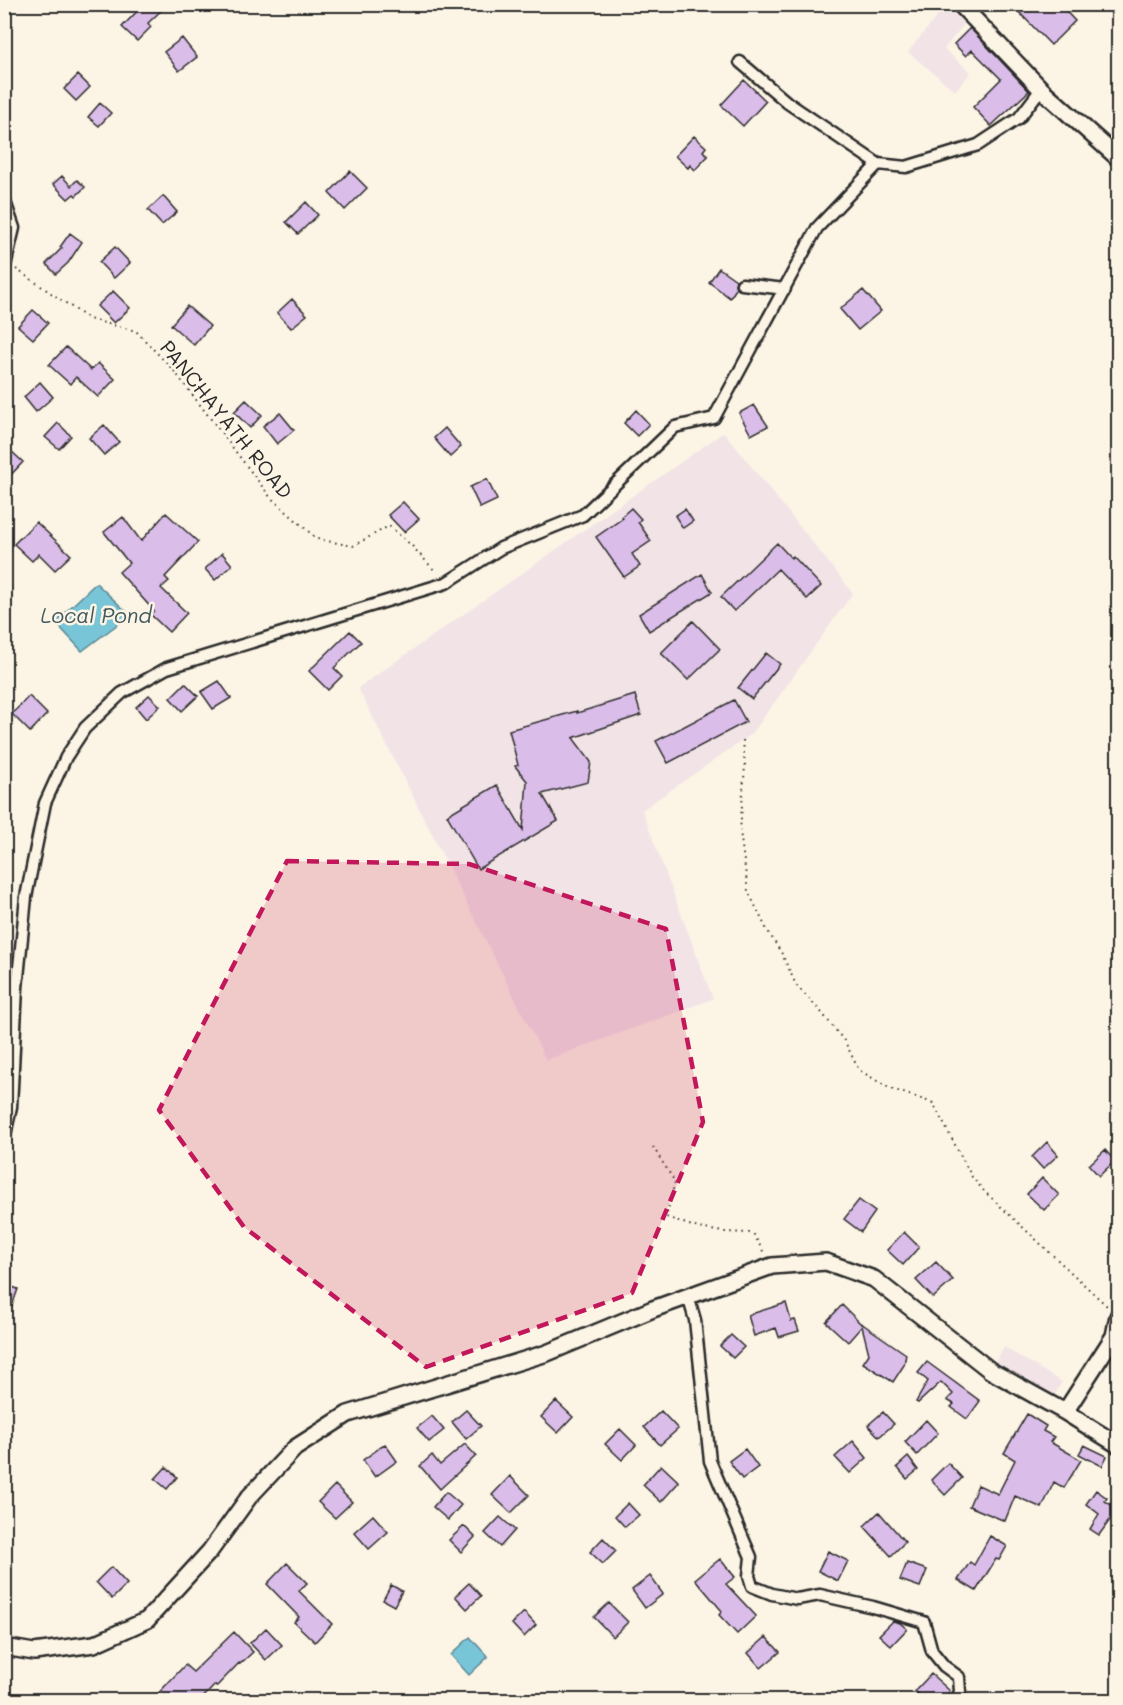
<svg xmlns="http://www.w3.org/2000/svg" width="1123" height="1705" font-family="Mali,sans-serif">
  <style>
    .built { fill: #f2e4e6 }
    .water { fill: #79c5d8; stroke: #5a8793; stroke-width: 1.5 }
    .building { fill: #dbbdea; stroke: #2b2b2b; stroke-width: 1.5 }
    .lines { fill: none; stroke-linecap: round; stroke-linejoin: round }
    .street-casing { stroke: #2b2b2b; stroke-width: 15 }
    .secondary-casing { stroke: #2b2b2b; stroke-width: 20 }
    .path { stroke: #2b2b2b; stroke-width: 2; stroke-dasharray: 1.5 4.5; stroke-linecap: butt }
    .street { stroke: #fcf5e5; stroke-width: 10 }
    .secondary { stroke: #fcf5e5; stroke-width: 15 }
    .marked { fill: #c2185b; fill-opacity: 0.2; stroke: #c2185b; stroke-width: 4.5; stroke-dasharray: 12 8; stroke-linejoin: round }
    .labels { text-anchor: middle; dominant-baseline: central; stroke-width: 5; stroke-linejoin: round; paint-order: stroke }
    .street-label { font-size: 20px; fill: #2b2b2b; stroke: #fcf5e5 }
    .water-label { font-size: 21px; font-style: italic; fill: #42595f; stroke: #fcf5e5 }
  </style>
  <rect width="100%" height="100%" fill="#fcf5e5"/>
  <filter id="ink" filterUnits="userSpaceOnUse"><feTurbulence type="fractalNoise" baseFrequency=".0167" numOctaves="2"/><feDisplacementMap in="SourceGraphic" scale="12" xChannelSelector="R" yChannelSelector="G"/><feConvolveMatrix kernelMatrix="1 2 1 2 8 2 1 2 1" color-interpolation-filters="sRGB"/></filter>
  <g filter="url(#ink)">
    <path class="built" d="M 946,5 L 966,22 L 944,49 L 971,72 L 955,91 L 908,52 Z
      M 724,432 L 853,593 L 752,734 L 642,810 L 713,999 L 546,1060 L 358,688 Z
      M 1004,1347 L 1062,1382 L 1053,1398 L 994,1364 Z"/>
    <path class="water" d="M 96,583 L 130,615 L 82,651 L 55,622 Z
      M 470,1637 L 488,1657 L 469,1675 L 451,1655 Z"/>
    <path class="building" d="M 144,4 L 168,4 L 148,23 L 151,27 L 137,41 L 122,27 Z
      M 1011,4 L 1059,4 L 1075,21 L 1051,45 Z
      M 970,28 L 1029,91 L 991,126 L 973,107 L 1001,79 L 972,50 L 966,56 L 954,44 Z
      M 182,38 L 197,57 L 179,71 L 164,52 Z
      M 78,75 L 90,87 L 76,101 L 64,89 Z
      M 744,80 L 766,101 L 743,126 L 721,105 Z
      M 100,103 L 111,113 L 99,126 L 88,117 Z
      M 694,136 L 706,147 L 703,151 L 708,156 L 695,170 L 690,165 L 688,168 L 675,156 Z
      M 350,171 L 367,188 L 345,210 L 329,193 Z
      M 62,176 L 71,186 L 77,180 L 85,187 L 76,196 L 74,194 L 68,199 L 53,184 Z
      M 163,196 L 177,212 L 162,225 L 148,210 Z
      M 306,202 L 318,215 L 298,234 L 286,222 Z
      M 70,233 L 82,242 L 68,263 L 56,274 L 46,264 L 62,248 L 60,247 Z
      M 115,247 L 130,263 L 114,278 L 99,262 Z
      M 719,268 L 736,280 L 735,284 L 736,289 L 730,298 L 709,282 Z
      M 863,290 L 881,311 L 858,330 L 840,309 Z
      M 113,291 L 130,308 L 114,323 L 97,306 Z
      M 292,299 L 307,315 L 291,328 L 277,313 Z
      M 187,306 L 210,326 L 194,345 L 171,325 Z
      M 33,310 L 48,323 L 33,339 L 18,326 Z
      M 66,347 L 91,370 L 98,363 L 115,379 L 98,397 L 76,377 L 70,384 L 49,365 Z
      M 40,382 L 53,397 L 36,412 L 24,397 Z
      M 246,400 L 262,415 L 250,428 L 234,412 Z
      M 754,405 L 768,426 L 751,435 L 739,413 Z
      M 636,410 L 649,424 L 637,436 L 624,423 Z
      M 280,413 L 294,430 L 277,444 L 263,426 Z
      M 58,423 L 71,436 L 59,449 L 45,437 Z
      M 104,425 L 119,442 L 104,455 L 89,438 Z
      M 445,428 L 461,447 L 450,457 L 434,438 Z
      M 10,450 L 23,462 L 4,482 L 4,456 Z
      M 487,479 L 497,500 L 480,508 L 470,487 Z
      M 403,502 L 419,519 L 404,532 L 388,515 Z
      M 631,508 L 641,519 L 638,522 L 651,541 L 632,554 L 640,566 L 624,577 L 596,537 L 623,518 L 622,516 Z
      M 685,509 L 693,521 L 683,528 L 675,516 Z
      M 166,513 L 198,542 L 165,577 L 169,581 L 161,588 L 187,613 L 169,632 L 150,614 L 154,611 L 119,572 L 129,563 L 104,532 L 123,517 L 141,541 Z
      M 36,522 L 71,555 L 55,570 L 39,554 L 32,561 L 14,544 Z
      M 777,543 L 791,558 L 793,556 L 821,586 L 807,599 L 778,569 L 734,611 L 721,597 Z
      M 222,553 L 232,565 L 215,580 L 205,569 Z
      M 702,574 L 712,592 L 649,631 L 639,614 Z
      M 693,621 L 720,649 L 688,680 L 661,653 Z
      M 350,631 L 361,642 L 334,668 L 342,676 L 328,690 L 309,671 Z
      M 766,653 L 780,664 L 752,699 L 738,688 Z
      M 219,681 L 231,698 L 213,709 L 201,692 Z
      M 185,683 L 198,696 L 182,711 L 170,698 Z
      M 149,695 L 160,706 L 146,719 L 136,707 Z
      M 635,695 L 641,715 L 573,738 L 591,762 L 588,782 L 542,794 L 558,821 L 478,869 L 447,815 L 497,785 L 523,830 L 527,781 L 515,766 L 518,765 L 509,730 L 577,711 L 577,713 Z
      M 29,696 L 47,714 L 30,732 L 12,714 Z
      M 734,700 L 746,722 L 668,763 L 656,741 Z
      M 1047,1142 L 1058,1155 L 1043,1169 L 1032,1157 Z
      M 1105,1150 L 1115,1161 L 1099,1176 L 1089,1165 Z
      M 1042,1178 L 1059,1195 L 1044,1210 L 1027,1194 Z
      M 859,1200 L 875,1212 L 861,1232 L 844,1219 Z
      M 904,1232 L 919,1247 L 903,1265 L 887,1250 Z
      M 936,1262 L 953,1280 L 933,1298 L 916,1280 Z
      M 4,1284 L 18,1289 L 6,1323 L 4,1323 Z
      M 786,1303 L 791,1321 L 795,1320 L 799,1331 L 779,1337 L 776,1328 L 754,1336 L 748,1315 Z
      M 842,1305 L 862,1325 L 861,1323 L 906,1354 L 904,1365 L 893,1382 L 863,1363 L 869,1354 L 862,1326 L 848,1342 L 826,1322 Z
      M 731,1335 L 744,1347 L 733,1358 L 720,1346 Z
      M 927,1362 L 980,1401 L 967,1419 L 951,1407 L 954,1404 L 947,1400 L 953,1394 L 941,1382 L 918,1403 L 916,1402 L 928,1381 L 918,1373 Z
      M 556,1401 L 573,1417 L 558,1433 L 541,1417 Z
      M 466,1410 L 481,1426 L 466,1439 L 452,1422 Z
      M 661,1411 L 678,1429 L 660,1445 L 644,1427 Z
      M 883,1412 L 894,1424 L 879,1437 L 868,1425 Z
      M 1027,1414 L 1046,1426 L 1043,1431 L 1054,1437 L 1050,1442 L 1081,1460 L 1064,1488 L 1054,1482 L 1042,1508 L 1015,1496 L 1005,1521 L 969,1506 L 978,1485 L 998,1494 L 1015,1460 L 1004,1453 Z
      M 432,1416 L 444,1430 L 429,1442 L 417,1428 Z
      M 926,1420 L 938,1433 L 917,1455 L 905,1442 Z
      M 620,1429 L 636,1445 L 622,1460 L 605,1444 Z
      M 853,1441 L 867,1458 L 850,1473 L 835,1457 Z
      M 385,1444 L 397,1461 L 375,1477 L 363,1460 Z
      M 465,1444 L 476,1456 L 440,1489 L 420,1466 L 432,1455 L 440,1465 Z
      M 1084,1445 L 1107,1456 L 1102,1466 L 1079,1454 Z
      M 745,1449 L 758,1467 L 742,1479 L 729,1461 Z
      M 908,1457 L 918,1470 L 907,1479 L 897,1467 Z
      M 948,1463 L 962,1478 L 945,1495 L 931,1480 Z
      M 661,1465 L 679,1482 L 661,1502 L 643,1485 Z
      M 166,1467 L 177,1477 L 167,1489 L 155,1479 Z
      M 510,1476 L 529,1495 L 511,1513 L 492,1495 Z
      M 335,1485 L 352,1502 L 335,1518 L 318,1502 Z
      M 1096,1490 L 1107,1498 L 1105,1501 L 1118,1509 L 1099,1535 L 1090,1529 L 1099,1514 L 1086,1504 Z
      M 446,1492 L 461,1505 L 448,1520 L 433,1507 Z
      M 628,1503 L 639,1515 L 625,1527 L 615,1516 Z
      M 879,1512 L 905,1542 L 891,1556 L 864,1526 Z
      M 373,1515 L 388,1532 L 369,1549 L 354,1532 Z
      M 500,1517 L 515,1530 L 500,1547 L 485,1533 Z
      M 464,1526 L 475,1537 L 461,1552 L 449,1540 Z
      M 990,1536 L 1007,1546 L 999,1560 L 996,1559 L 976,1591 L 958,1580 L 970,1562 L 974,1565 Z
      M 603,1538 L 616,1551 L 603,1564 L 590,1552 Z
      M 828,1551 L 848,1561 L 838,1581 L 818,1571 Z
      M 720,1559 L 735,1577 L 726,1584 L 756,1616 L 737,1634 L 719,1615 L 722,1611 L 695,1579 Z
      M 287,1563 L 307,1583 L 299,1591 L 332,1624 L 315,1642 L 294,1622 L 299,1617 L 267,1584 Z
      M 907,1563 L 927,1570 L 920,1587 L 900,1580 Z
      M 111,1567 L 127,1584 L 112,1599 L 96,1582 Z
      M 650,1576 L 663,1594 L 645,1608 L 632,1590 Z
      M 469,1583 L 481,1596 L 467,1609 L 455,1596 Z
      M 391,1585 L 402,1591 L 394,1606 L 383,1600 Z
      M 609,1603 L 628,1622 L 613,1637 L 594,1617 Z
      M 524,1612 L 536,1625 L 524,1637 L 512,1624 Z
      M 893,1621 L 900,1623 L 907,1629 L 891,1646 L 879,1635 Z
      M 266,1628 L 282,1645 L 266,1660 L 250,1643 Z
      M 234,1632 L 253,1652 L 240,1664 L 239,1663 L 216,1687 L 215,1685 L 200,1701 L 151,1701 L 185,1665 L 193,1672 Z
      M 766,1637 L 780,1652 L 761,1668 L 748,1653 Z
      M 931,1674 L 950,1691 L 941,1701 L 926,1701 L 915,1691 Z"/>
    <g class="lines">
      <defs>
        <path id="street" d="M 740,62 L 788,103 L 878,164
          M 4,199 L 14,228 L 4,270
          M 742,284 L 785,289
          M 4,1140 L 11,1107 L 17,988 L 26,897 L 45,803 L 66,757 L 85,728 L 122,693 L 167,668 L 446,583 L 501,548 L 583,515 L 675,427 L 714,418 L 817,228 L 878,164 L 906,167 L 978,145 L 1019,118 L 1041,89
          M 688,1296 L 695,1320 L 710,1461 L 751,1557 L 749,1576 L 752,1586 L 772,1594 L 797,1599 L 820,1595 L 873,1607 L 924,1622 L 932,1651 L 944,1666 L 959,1677 L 960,1692 L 956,1700"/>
        <path id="secondary" d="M 960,4 L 1041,89 L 1118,158
          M 1065,1412 L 1114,1336 L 1118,1316
          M 4,1647 L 34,1652 L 94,1644 L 147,1620 L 210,1551 L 249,1497 L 295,1448 L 348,1414 L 547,1353 L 653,1309 L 772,1266 L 826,1262 L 874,1279 L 991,1371 L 1065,1412 L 1118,1445"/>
      </defs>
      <use href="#street" class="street-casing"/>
      <use href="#secondary" class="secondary-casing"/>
      <path class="path" d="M 16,269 L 89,319 L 136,331 L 175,372 L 271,498 L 317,539 L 353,546 L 389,526 L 412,546 L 436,572
        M 743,740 L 745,766 L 740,831 L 748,891 L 766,928 L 782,954 L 796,985 L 822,1013 L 845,1042 L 859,1070 L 889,1088 L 933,1103 L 972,1177 L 984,1191 L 1107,1306
        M 653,1147 L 675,1182 L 666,1217 L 698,1228 L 723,1232 L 753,1233 L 764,1253"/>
      <use href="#street" class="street"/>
      <use href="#secondary" class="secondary"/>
    </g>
  </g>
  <path class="marked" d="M 287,861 L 469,864 L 666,929 L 703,1122 L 632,1293 L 426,1367 L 244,1227 L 159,1110 Z"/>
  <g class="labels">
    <g class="street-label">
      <text transform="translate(227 419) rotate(51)">PANCHAYATH ROAD</text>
    </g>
    <g class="water-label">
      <text x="96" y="614">Local Pond</text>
    </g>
  </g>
  <rect width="1123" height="1705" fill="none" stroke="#fcf5e5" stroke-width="24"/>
  <rect x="12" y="12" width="1099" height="1681" fill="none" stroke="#2b2b2b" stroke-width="2" filter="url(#ink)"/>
</svg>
